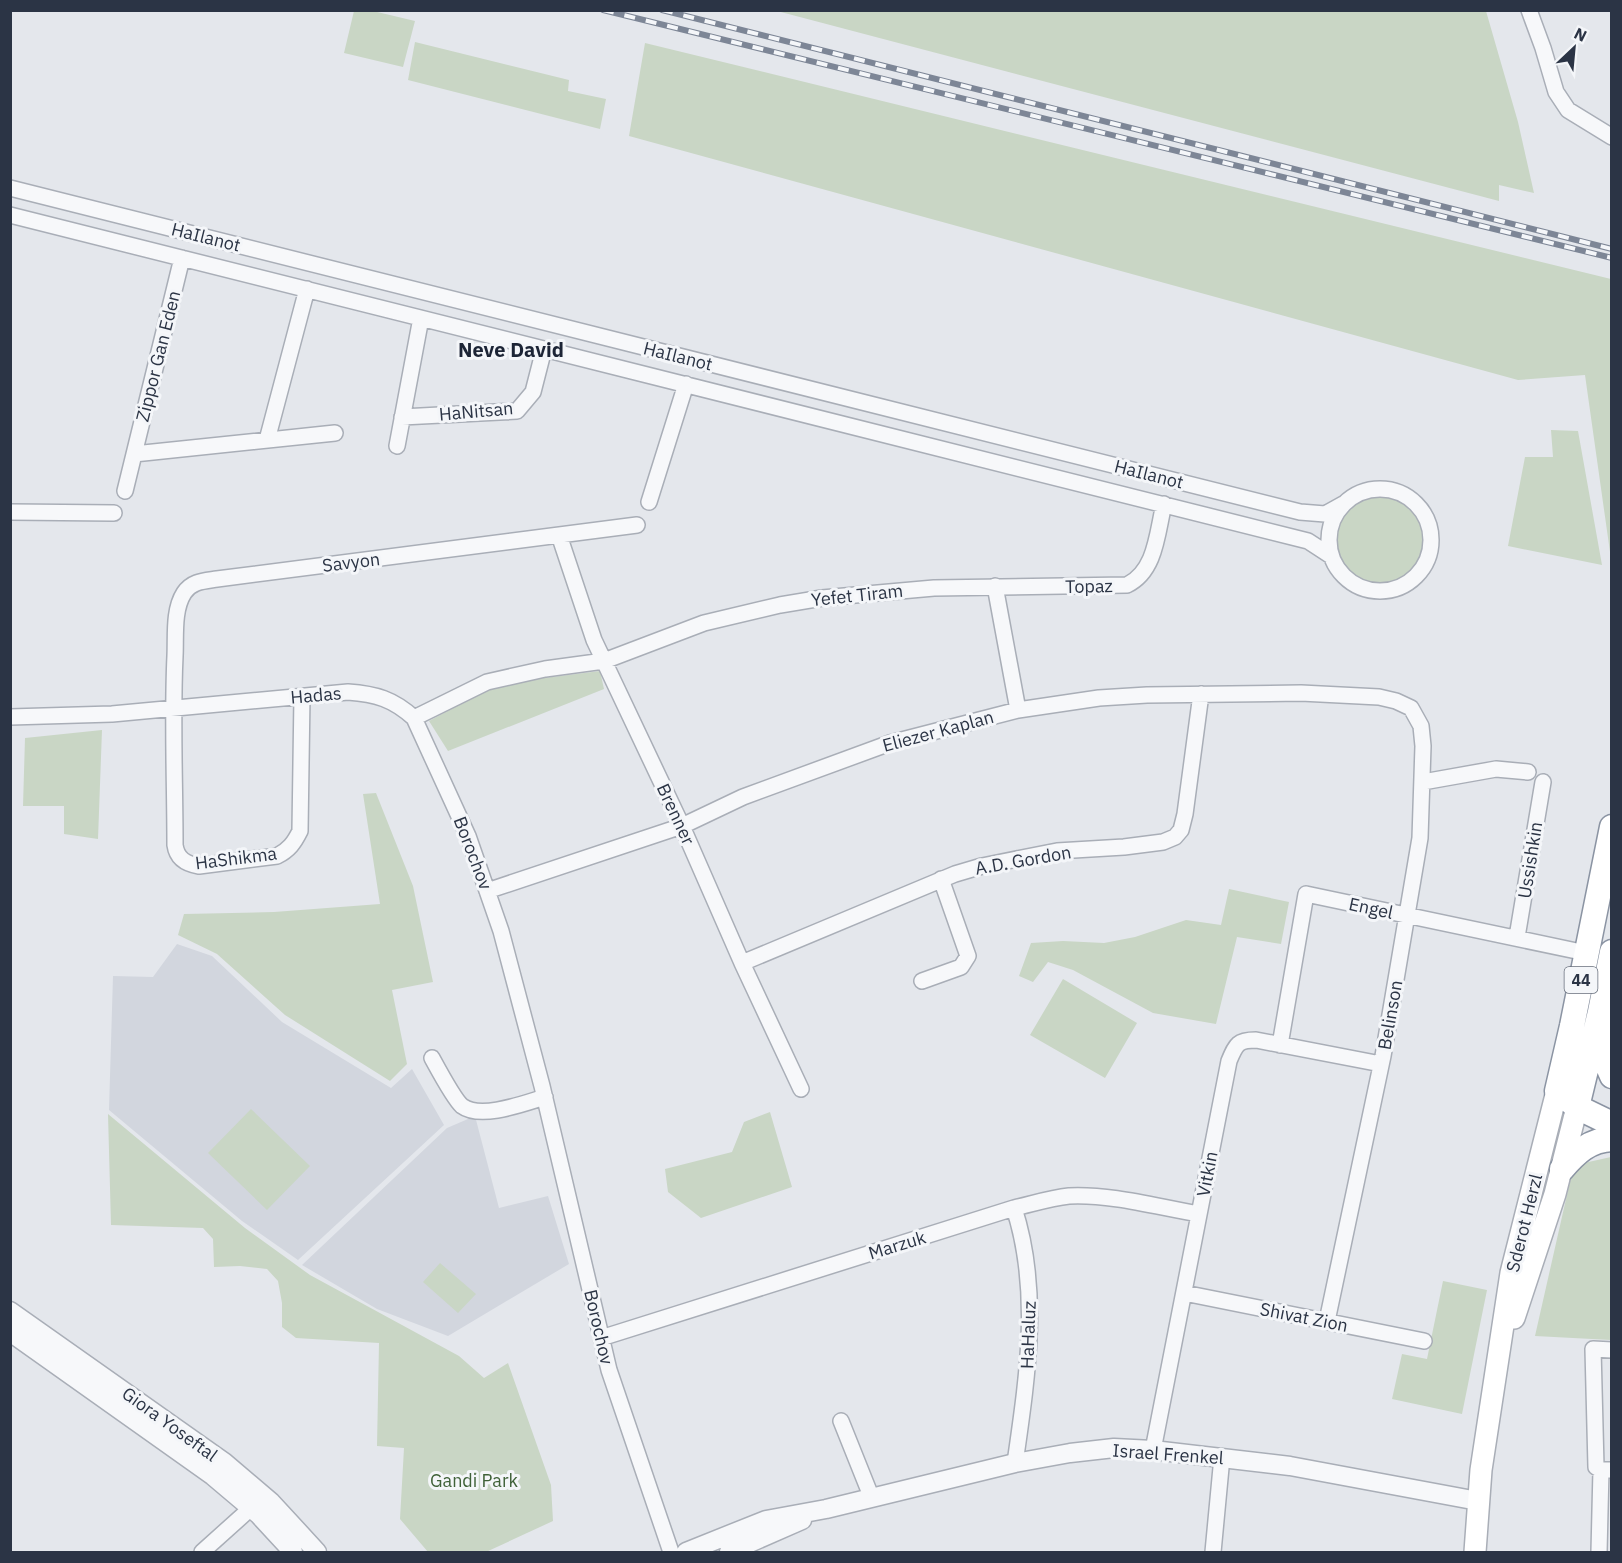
<svg xmlns="http://www.w3.org/2000/svg" width="1622" height="1563" font-family="'IBM Plex Sans',sans-serif">
  <style>
    .built { fill: #d2d6de }
    .green { fill: #c9d6c5 }
    .lines { fill: none; stroke-linecap: round; stroke-linejoin: round }
    .minor-casing { stroke: #a9aeb7; stroke-width: 18 }
    .tertiary-casing { stroke: #a9aeb7; stroke-width: 21 }
    .secondary-casing { stroke: #a9aeb7; stroke-width: 24 }
    .trunk-casing { stroke: #8b94a3; stroke-width: 27 }
    .minor { stroke: #f7f8fa; stroke-width: 15 }
    .tertiary { stroke: #f7f8fa; stroke-width: 18 }
    .secondary { stroke: #fff; stroke-width: 21 }
    .trunk { stroke: #fff; stroke-width: 24 }
    .rail-casing { stroke: #7d8696; stroke-width: 6 }
    .rail { stroke: #f4f6f9; stroke-width: 4; stroke-dasharray: 11; stroke-linecap: butt }
    .labels { text-anchor: middle; dominant-baseline: central; stroke-width: 6; stroke-linejoin: round; paint-order: stroke }
    .shield { fill: #f4f6f9; stroke: #676e7b; stroke-width: 1.5 }
    .shield-label { font-size: 16px; font-weight: bold; fill: #2b3445 }
    .street-label { font-size: 18px; fill: #2b3445; stroke: #f4f6f9 }
    .park-label { font-size: 18px; fill: #3f6138; stroke: #f4f6f9 }
    .neighbourhood-label { font-size: 20px; font-weight: bold; fill: #1d2536; stroke: #f4f6f9 }
  </style>
  <rect width="100%" height="100%" fill="#e4e7ec"/>
  <path class="built" d="M 177,944 L 212,956 L 282,1022 L 391,1088 L 412,1069 L 444,1125 L 298,1260 L 242,1221 L 109,1110 L 113,976 L 153,977 Z
    M 475,1116 L 499,1208 L 548,1196 L 569,1264 L 448,1336 L 377,1309 L 302,1265 L 447,1128 Z"/>
  <path class="green" d="M 354,11 L 373,11 L 415,21 L 403,67 L 344,53 Z
    M 777,11 L 1486,11 L 1518,122 L 1534,193 L 1499,185 L 1499,201 Z
    M 415,42 L 569,80 L 568,91 L 606,99 L 600,129 L 408,80 Z
    M 645,43 L 1611,279 L 1611,559 L 1585,375 L 1518,380 L 629,136 Z
    M 1551,430 L 1578,431 L 1602,565 L 1508,546 L 1525,457 L 1553,457 Z
    M1335 540a45 45 0 1 1 90 0a45 45 0 1 1-90 0Z
    M 600,671 L 604,689 L 448,751 L 429,721 L 483,692 L 512,682 Z
    M 102,730 L 98,839 L 64,834 L 64,806 L 23,806 L 25,738 Z
    M 376,793 L 413,886 L 433,982 L 392,990 L 407,1064 L 390,1081 L 285,1015 L 217,954 L 178,935 L 184,914 L 274,912 L 380,904 L 363,794 Z
    M 1229,889 L 1289,902 L 1281,944 L 1237,937 L 1216,1024 L 1153,1013 L 1073,970 L 1048,962 L 1033,982 L 1019,976 L 1031,943 L 1063,941 L 1104,943 L 1135,937 L 1186,920 L 1221,925 Z
    M 1063,979 L 1137,1023 L 1105,1078 L 1030,1035 Z
    M 251,1109 L 310,1166 L 267,1210 L 208,1153 Z
    M 770,1112 L 792,1187 L 701,1218 L 668,1192 L 665,1169 L 732,1152 L 744,1122 Z
    M 108,1114 L 245,1228 L 310,1275 L 459,1356 L 484,1378 L 508,1363 L 551,1485 L 553,1521 L 486,1552 L 428,1552 L 400,1519 L 404,1448 L 377,1446 L 379,1343 L 296,1338 L 282,1327 L 282,1303 L 278,1281 L 267,1269 L 240,1266 L 214,1267 L 213,1239 L 203,1228 L 111,1225 Z
    M 1611,1157 L 1611,1340 L 1535,1336 L 1571,1177 L 1584,1163 Z
    M 440,1263 L 476,1294 L 458,1313 L 423,1282 Z
    M 1443,1281 L 1487,1290 L 1462,1414 L 1392,1399 L 1402,1354 L 1427,1359 Z"/>
  <g class="lines">
    <defs>
      <path id="minor" d="M 1529,10 L 1543,48 L 1556,92 L 1568,110 L 1612,137
        M 10,188 L 1300,512 L 1325,514 L 1343,504
        M 10,215 L 1292,537 L 1308,541 L 1331,556
        M 402,417 L 517,411 L 533,392 L 544,349
        M 267,440 L 307,289
        M 397,446 L 421,318
        M 134,454 L 335,433
        M1329 540a51 51 0 1 1 102 0a51 51 0 1 1-102 0Z
        M 125,491 L 182,258
        M 649,502 L 686,384
        M 10,512 L 114,513
        M 559,535 L 594,640 L 682,826 L 742,963 L 801,1089
        M 995,586 L 1018,710
        M 302,696 L 300,831 C 294,843 289,850 277,856 L 199,866 C 186,864 177,859 175,845 C 175,782 172,719 175,656 C 176,636 173,610 184,593 C 192,581 204,581 217,579 L 637,525
        M 10,717 L 112,714 L 348,692 C 376,694 393,699 414,718 L 468,836 L 501,931 L 542,1086 L 609,1370 L 671,1552
        M 414,718 L 487,682 L 545,669 L 604,661 L 704,623 L 780,605 L 822,598 L 934,588 L 1127,585 C 1156,571 1157,533 1164,504
        M 1423,782 L 1496,769 L 1528,772
        M 487,891 L 682,826 L 743,797 L 890,743 L 1018,710 L 1099,698 L 1147,695 L 1301,693 L 1379,697 L 1396,701 L 1411,708 L 1421,726 L 1423,746 L 1420,838 L 1383,1056 L 1327,1321
        M 1517,937 L 1543,782
        M 742,963 L 955,874 L 982,866 L 1057,851 L 1124,847 L 1163,842 L 1175,837 L 1181,830 L 1185,814 L 1201,694
        M 922,981 L 961,967 L 968,956 L 941,879
        M 1280,1045 L 1306,894 L 1586,953
        M 432,1058 C 438,1069 454,1099 462,1106 C 481,1120 525,1103 545,1097
        M 1014,1208 C 1041,1291 1027,1379 1015,1463
        M 1184,1293 L 1424,1341
        M 601,1338 L 1014,1208 C 1032,1204 1050,1198 1069,1196 C 1112,1194 1157,1207 1199,1214
        M 1612,1350 L 1593,1349 L 1596,1467 L 1601,1470 L 1612,1470
        M 841,1421 L 871,1496
        M 1153,1450 L 1229,1061 C 1236,1044 1238,1040 1256,1040 L 1381,1064
        M 202,1552 L 251,1508
        M 1213,1552 L 1222,1457
        M 1599,1552 L 1601,1470"/>
      <path id="tertiary" d="M 10,1311 L 224,1462 L 271,1502 L 317,1552
        M 10,1332 L 213,1476 L 258,1514 L 293,1552
        M 686,1552 L 766,1520 L 826,1509 L 1015,1463 L 1070,1453 L 1114,1448 L 1153,1450 L 1290,1466 L 1478,1501
        M 729,1552 L 802,1520"/>
      <path id="secondary" d="M 1514,1318 L 1555,1194 L 1577,1107
        M 1475,1552 L 1481,1470 L 1511,1273 L 1557,1091"/>
      <path id="trunk" d="M 1601,1029 L 1605,1060 L 1612,1076
        M 1557,1091 L 1572,1026 L 1612,827
        M 1566,1098 L 1577,1107 L 1612,1124
        M 1577,1107 L 1600,1012 L 1612,952
        M 1562,1169 C 1576,1153 1589,1140 1612,1139"/>
    </defs>
    <use href="#minor" class="minor-casing"/>
    <use href="#tertiary" class="tertiary-casing"/>
    <use href="#secondary" class="secondary-casing"/>
    <use href="#trunk" class="trunk-casing"/>
    <use href="#minor" class="minor"/>
    <use href="#tertiary" class="tertiary"/>
    <use href="#secondary" class="secondary"/>
    <use href="#trunk" class="trunk"/>
    <defs>
      <path id="rail" d="M 603,10 L 1612,258
        M 662,10 L 1612,249"/>
    </defs>
    <use href="#rail" class="rail-casing"/>
    <use href="#rail" class="rail"/>
  </g>
  <g class="labels">
    <rect class="shield" x="1564.5" y="967" width="33" height="26" rx="4.5"/>
    <g class="shield-label">
      <text x="1581" y="980">44</text>
    </g>
    <g class="street-label">
      <text transform="translate(206 237) rotate(14)">HaIlanot</text>
      <text transform="translate(158 356) rotate(-76)">Zippor Gan Eden</text>
      <text transform="translate(678 356) rotate(14)">HaIlanot</text>
      <text transform="translate(476 411) rotate(-5)">HaNitsan</text>
      <text transform="translate(1149 474) rotate(14)">HaIlanot</text>
      <text transform="translate(351 562) rotate(-7)">Savyon</text>
      <text transform="translate(1089 586) rotate(-1)">Topaz</text>
      <text transform="translate(857 595) rotate(-6)">Yefet Tiram</text>
      <text transform="translate(316 695) rotate(-5)">Hadas</text>
      <text transform="translate(938 731) rotate(-15)">Eliezer Kaplan</text>
      <text transform="translate(676 814) rotate(65)">Brenner</text>
      <text transform="translate(473 853) rotate(69)">Borochov</text>
      <text transform="translate(236 858) rotate(-7)">HaShikma</text>
      <text transform="translate(1023 860) rotate(-10)">A.D. Gordon</text>
      <text transform="translate(1530 860) rotate(-81)">Ussishkin</text>
      <text transform="translate(1371 908) rotate(12)">Engel</text>
      <text transform="translate(1390 1015) rotate(-80)">Belinson</text>
      <text transform="translate(1207 1174) rotate(-79)">Vitkin</text>
      <text transform="translate(1524 1223) rotate(-76)">Sderot Herzl</text>
      <text transform="translate(897 1245) rotate(-17)">Marzuk</text>
      <text transform="translate(1304 1317) rotate(11)">Shivat Zion</text>
      <text transform="translate(599 1327) rotate(77)">Borochov</text>
      <text transform="translate(1028 1335) rotate(-88)">HaHaluz</text>
      <text transform="translate(170 1424) rotate(36)">Giora Yoseftal</text>
      <text transform="translate(1168 1454) rotate(4)">Israel Frenkel</text>
    </g>
    <g class="park-label">
      <text x="474" y="1480">Gandi Park</text>
    </g>
    <g class="neighbourhood-label">
      <text x="511" y="349">Neve David</text>
    </g>
  </g>
  <rect width="1622" height="1563" fill="none" stroke="#2b3445" stroke-width="24"/>
  <g transform="translate(1574 48) rotate(26)" stroke="#f4f6f9" stroke-width="4.5" paint-order="stroke">
  <path d="M0-4.5L10 22L0 15L-10 22Z" fill="#2b3445"/>
  <text y="-9" font-size="16" font-weight="bold" text-anchor="middle" fill="#2b3445">N</text>
  </g>
</svg>
